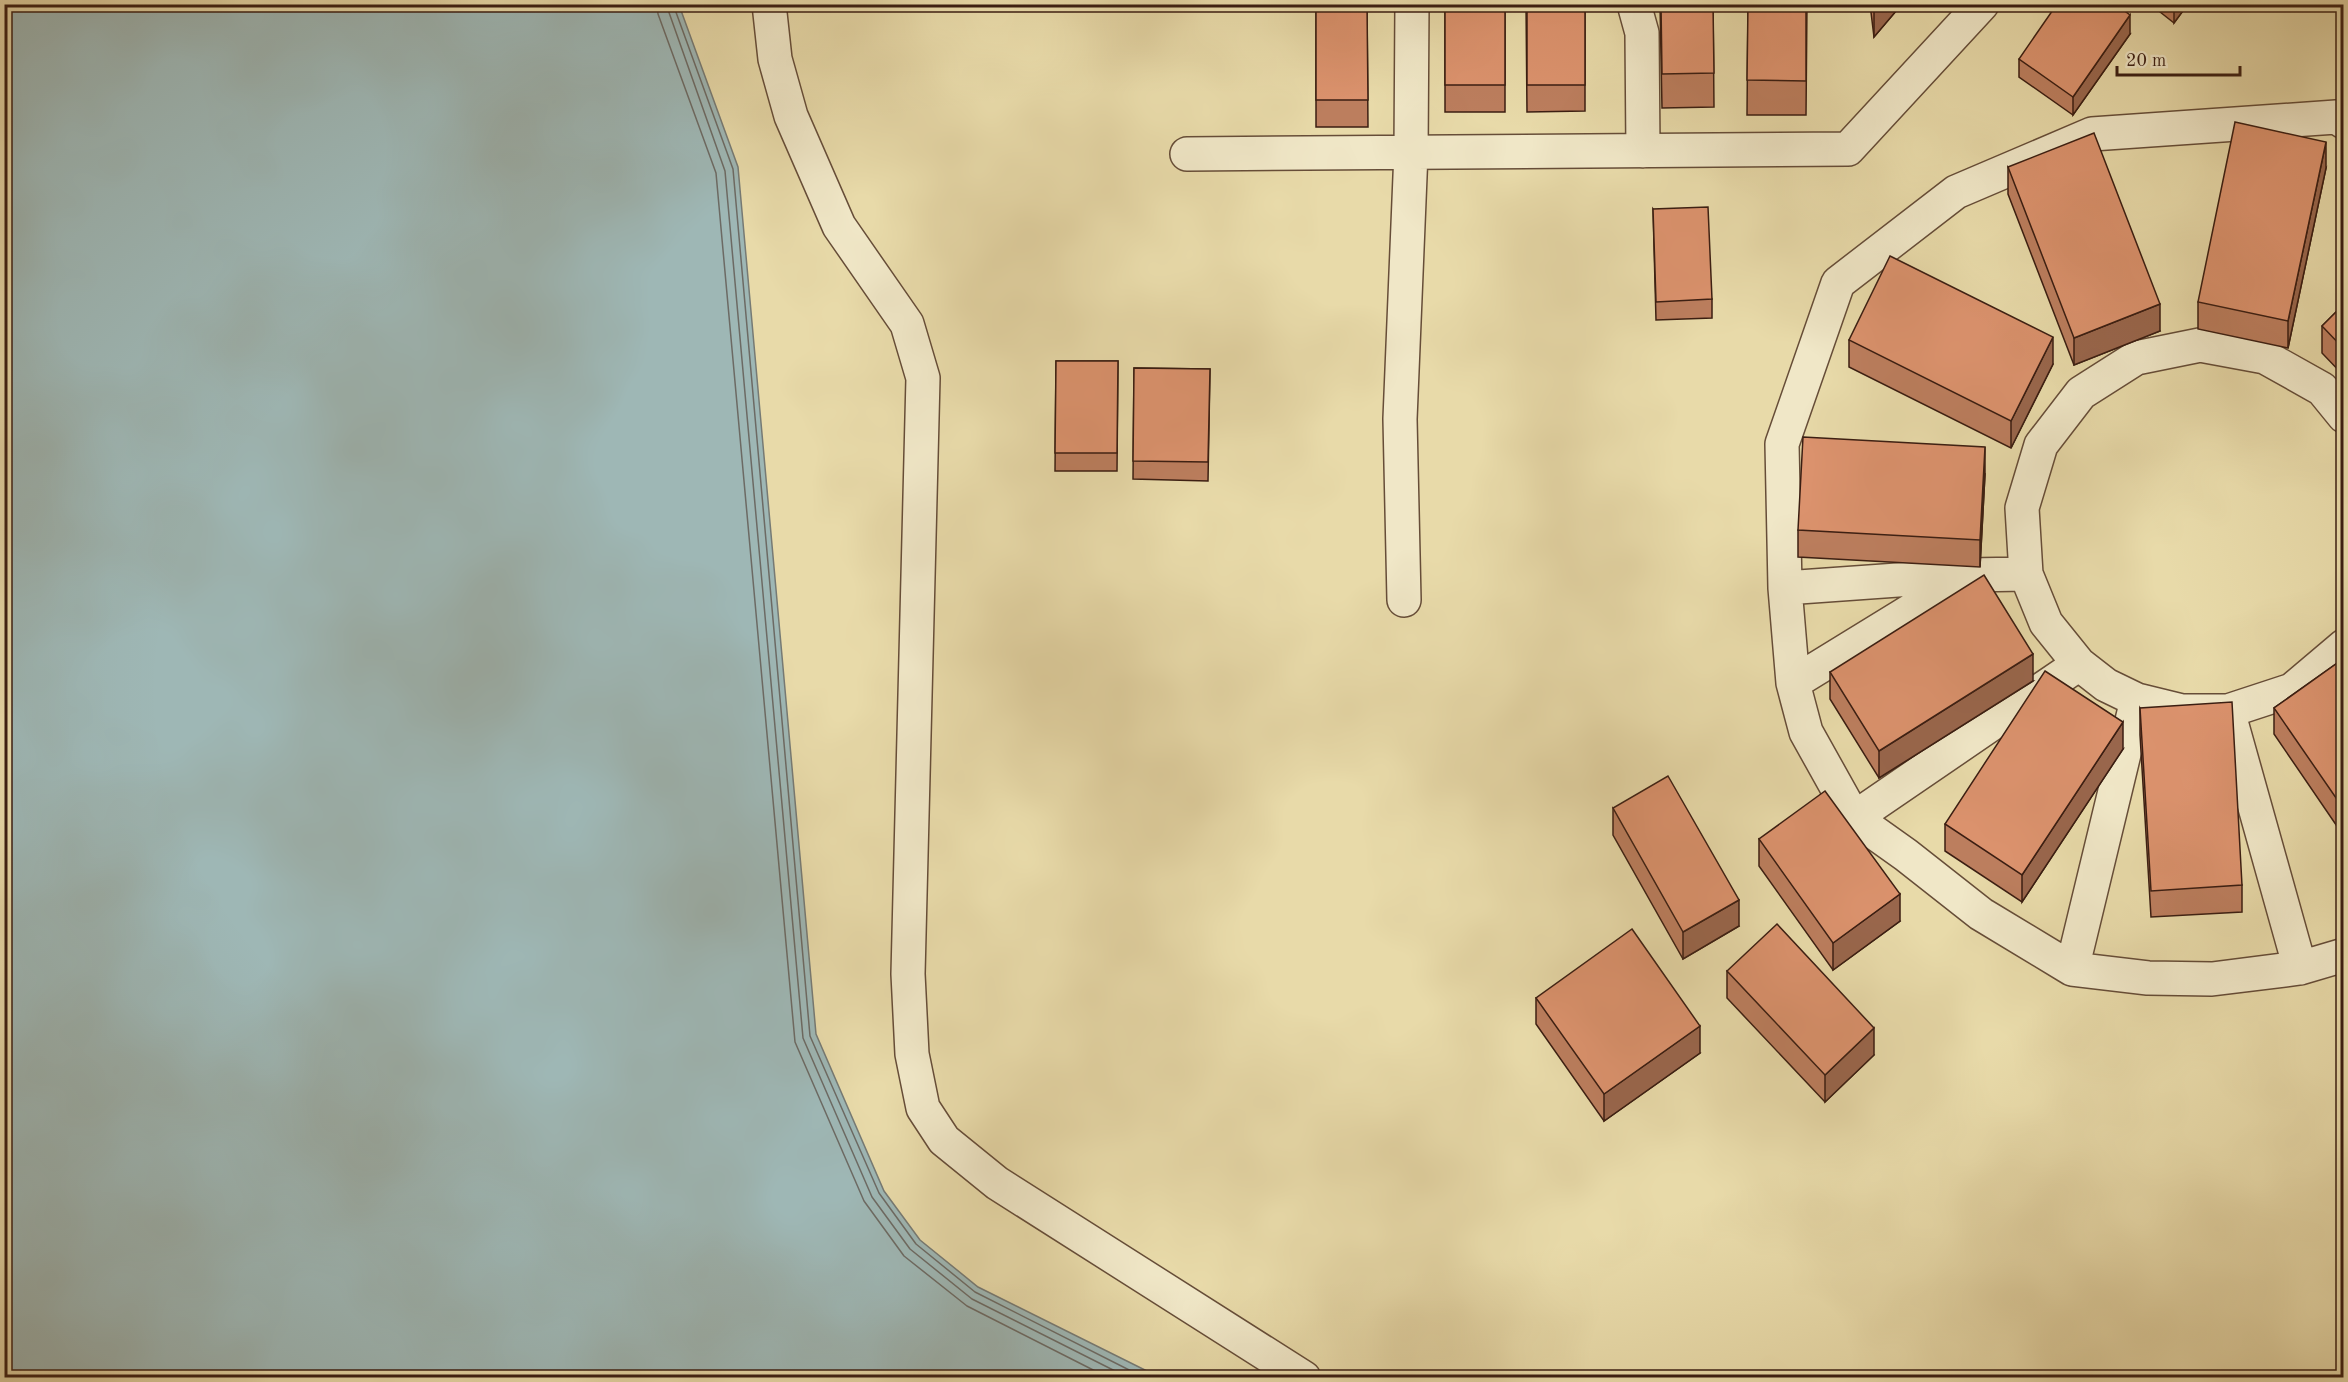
<svg xmlns="http://www.w3.org/2000/svg" width="2348" height="1382" font-family="'Old Standard TT',serif">
  <style>
    .water { fill: #9eb7b5; stroke: #767a74; stroke-width: 1.5 }
    .lines { fill: none; stroke-linecap: round; stroke-linejoin: round }
    .shore { stroke: #6c6a64; stroke-width: 1.5 }
    .minor-casing { stroke: #664d38; stroke-width: 36 }
    .minor { stroke: #f0e7c7; stroke-width: 33 }
    .wall { fill: #bc7e5e; stroke: #3b1e12; stroke-width: 1.5 }
    .shaded-wall { fill: #99664c; stroke: #3b1e12; stroke-width: 1.5 }
    .building { fill: #db926d; stroke: #3b1e12; stroke-width: 1.5 }
  </style>
  <rect width="100%" height="100%" fill="#e8daa9"/>
  <filter id="stains"><feTurbulence type="fractalNoise" baseFrequency=".00333" numOctaves="4"/><feColorMatrix values="0 0 0 0 .2 0 0 0 0 .09 0 0 0 0 .02 0 0 0 .5 -.17"/></filter>
  <radialGradient id="worn" r=".72"><stop offset=".6" stop-color="#630" stop-opacity="0"/><stop offset="1" stop-color="#630" stop-opacity=".3"/></radialGradient>
  <path class="water" d="M 5,4 L 679,5 L 738,167 L 816,1034 L 884,1191 L 920,1240 L 978,1287 L 1159,1377 L 5,1377 Z"/>
  <g class="lines">
    <path class="shore" d="M 657,4 L 658,14 L 716,173 L 795,1042 L 864,1201 L 904,1256 L 967,1306 L 1109,1378
      M 666,4 L 725,171 L 803,1038 L 872,1197 L 910,1249 L 972,1299 L 1129,1378
      M 673,4 L 733,169 L 810,1036 L 879,1193 L 916,1244 L 975,1292 L 1145,1378"/>
    <defs>
      <path id="minor" d="M 769,4 L 775,59 L 791,116 L 839,226 L 907,324 L 923,378 L 908,974 L 912,1054 L 923,1108 L 944,1140 L 997,1183 L 1304,1378
        M 1634,4 L 1642,33 L 1643,151
        M 2344,122 L 2336,117 L 2092,134 L 1956,192 L 1838,283 L 1782,444 L 1785,588 L 1793,683 L 1806,732 L 1854,818 L 1906,855 L 1981,914 L 2072,969 L 2148,978 L 2212,979 L 2300,968 L 2344,955
        M 1187,154 L 1848,149 L 1982,4
        M 2344,416 L 2322,389 L 2265,357 L 2200,345 L 2136,358 L 2081,393 L 2041,445 L 2022,508 L 2026,574 L 2046,623 L 2079,664 L 2106,685 L 2137,700 L 2182,711 L 2228,711 L 2292,690 L 2344,646
        M 1785,588 L 1968,575 L 2026,574
        M 1404,600 L 1400,419 L 1411,152 L 1412,4
        M 1793,683 L 1964,578
        M 2228,711 L 2300,968
        M 1854,818 L 2079,664
        M 2072,969 L 2137,700"/>
    </defs>
    <use href="#minor" class="minor-casing"/>
    <use href="#minor" class="minor"/>
  </g>
  <path class="wall" d="M 1316,4 L 1367,4 L 1368,127 L 1316,127 Z
    M 1445,4 L 1505,4 L 1505,112 L 1445,112 Z
    M 1526,4 L 1585,4 L 1585,111 L 1527,112 Z
    M 1660,4 L 1713,4 L 1714,107 L 1662,108 Z
    M 1748,4 L 1807,4 L 1806,115 L 1747,115 Z
    M 1870,4 L 1902,4 L 1874,37 Z
    M 2150,4 L 2188,4 L 2174,23 Z
    M 2130,34 L 2073,115 L 2019,77 L 2019,59 Z
    M 2008,167 L 2160,331 L 2074,365 L 2008,194 Z
    M 2326,168 L 2288,348 L 2198,329 L 2198,302 Z
    M 1653,209 L 1712,299 L 1712,318 L 1656,320 Z
    M 2343,305 L 2343,375 L 2322,353 L 2322,326 Z
    M 1849,340 L 2053,364 L 2011,448 L 1849,367 Z
    M 1056,361 L 1118,361 L 1117,471 L 1055,471 Z
    M 1134,368 L 1210,369 L 1208,481 L 1133,479 Z
    M 1985,474 L 1980,567 L 1798,557 L 1798,530 Z
    M 2343,659 L 2343,835 L 2274,734 L 2274,708 Z
    M 1830,672 L 2033,681 L 1879,778 L 1830,699 Z
    M 2140,708 L 2242,885 L 2242,912 L 2151,917 L 2140,735 Z
    M 2123,749 L 2022,902 L 1945,851 L 1945,824 Z
    M 1613,808 L 1739,926 L 1683,959 L 1613,835 Z
    M 1759,839 L 1900,921 L 1833,970 L 1759,866 Z
    M 1727,971 L 1874,1055 L 1825,1102 L 1727,998 Z
    M 1536,998 L 1700,1053 L 1604,1121 L 1536,1024 Z"/>
  <path class="shaded-wall" d="M 1874,4 L 1902,4 L 1874,37 Z
    M 2174,4 L 2188,4 L 2174,23 Z
    M 2130,15 L 2130,34 L 2073,115 L 2073,97 Z
    M 2326,142 L 2326,168 L 2288,348 L 2288,321 Z
    M 2160,304 L 2160,331 L 2074,365 L 2074,338 Z
    M 2053,337 L 2053,364 L 2011,448 L 2011,421 Z
    M 1985,447 L 1985,474 L 1980,567 L 1980,540 Z
    M 2033,654 L 2033,681 L 1879,778 L 1879,751 Z
    M 2123,722 L 2123,749 L 2022,902 L 2022,875 Z
    M 1900,894 L 1900,921 L 1833,970 L 1833,943 Z
    M 1739,900 L 1739,926 L 1683,959 L 1683,932 Z
    M 1700,1026 L 1700,1053 L 1604,1121 L 1604,1094 Z
    M 1874,1028 L 1874,1055 L 1825,1102 L 1825,1075 Z"/>
  <path class="building" d="M 1316,4 L 1367,4 L 1368,100 L 1316,100 Z
    M 1445,4 L 1505,4 L 1505,85 L 1445,85 Z
    M 1527,4 L 1585,4 L 1585,85 L 1527,85 Z
    M 1661,4 L 1713,4 L 1714,73 L 1662,74 Z
    M 1748,4 L 1806,4 L 1806,81 L 1747,80 Z
    M 2057,4 L 2115,4 L 2130,15 L 2073,97 L 2019,59 Z
    M 2235,122 L 2326,142 L 2288,321 L 2198,302 Z
    M 2094,133 L 2160,304 L 2074,338 L 2008,167 Z
    M 1708,207 L 1712,299 L 1656,302 L 1653,209 Z
    M 1890,256 L 2053,337 L 2011,421 L 1849,340 Z
    M 2343,305 L 2343,348 L 2322,326 Z
    M 1056,361 L 1118,361 L 1117,453 L 1055,453 Z
    M 1134,368 L 1210,369 L 1208,462 L 1133,461 Z
    M 1803,437 L 1985,447 L 1980,540 L 1798,530 Z
    M 1984,575 L 2033,654 L 1879,751 L 1830,672 Z
    M 2343,659 L 2343,808 L 2274,708 Z
    M 2045,671 L 2123,722 L 2022,875 L 1945,824 Z
    M 2232,702 L 2242,885 L 2151,891 L 2140,708 Z
    M 1668,776 L 1739,900 L 1683,932 L 1613,808 Z
    M 1825,791 L 1900,894 L 1833,943 L 1759,839 Z
    M 1777,924 L 1874,1028 L 1825,1075 L 1727,971 Z
    M 1632,929 L 1700,1026 L 1604,1094 L 1536,998 Z"/>
  <rect width="2348" height="1382" fill="none" stroke="#e8daa9" stroke-width="24"/>
  <rect x="6" y="6" width="2336" height="1370" fill="none" stroke="#3b1e12" stroke-width="3"/>
  <rect x="12" y="12" width="2324" height="1358" fill="none" stroke="#3b1e12" stroke-width="1.5"/>
  <path d="M2117 66v9h123v-9" fill="none" stroke="#3b1e12" stroke-width="3"/>
  <text x="2126" y="66" font-size="18" fill="#3b1e12" stroke="#f0e7c7" stroke-width="4.5" paint-order="stroke">20 m</text>
  <rect width="100%" height="100%" filter="url(#stains)"/>
  <rect width="100%" height="100%" fill="url(#worn)"/>
</svg>
